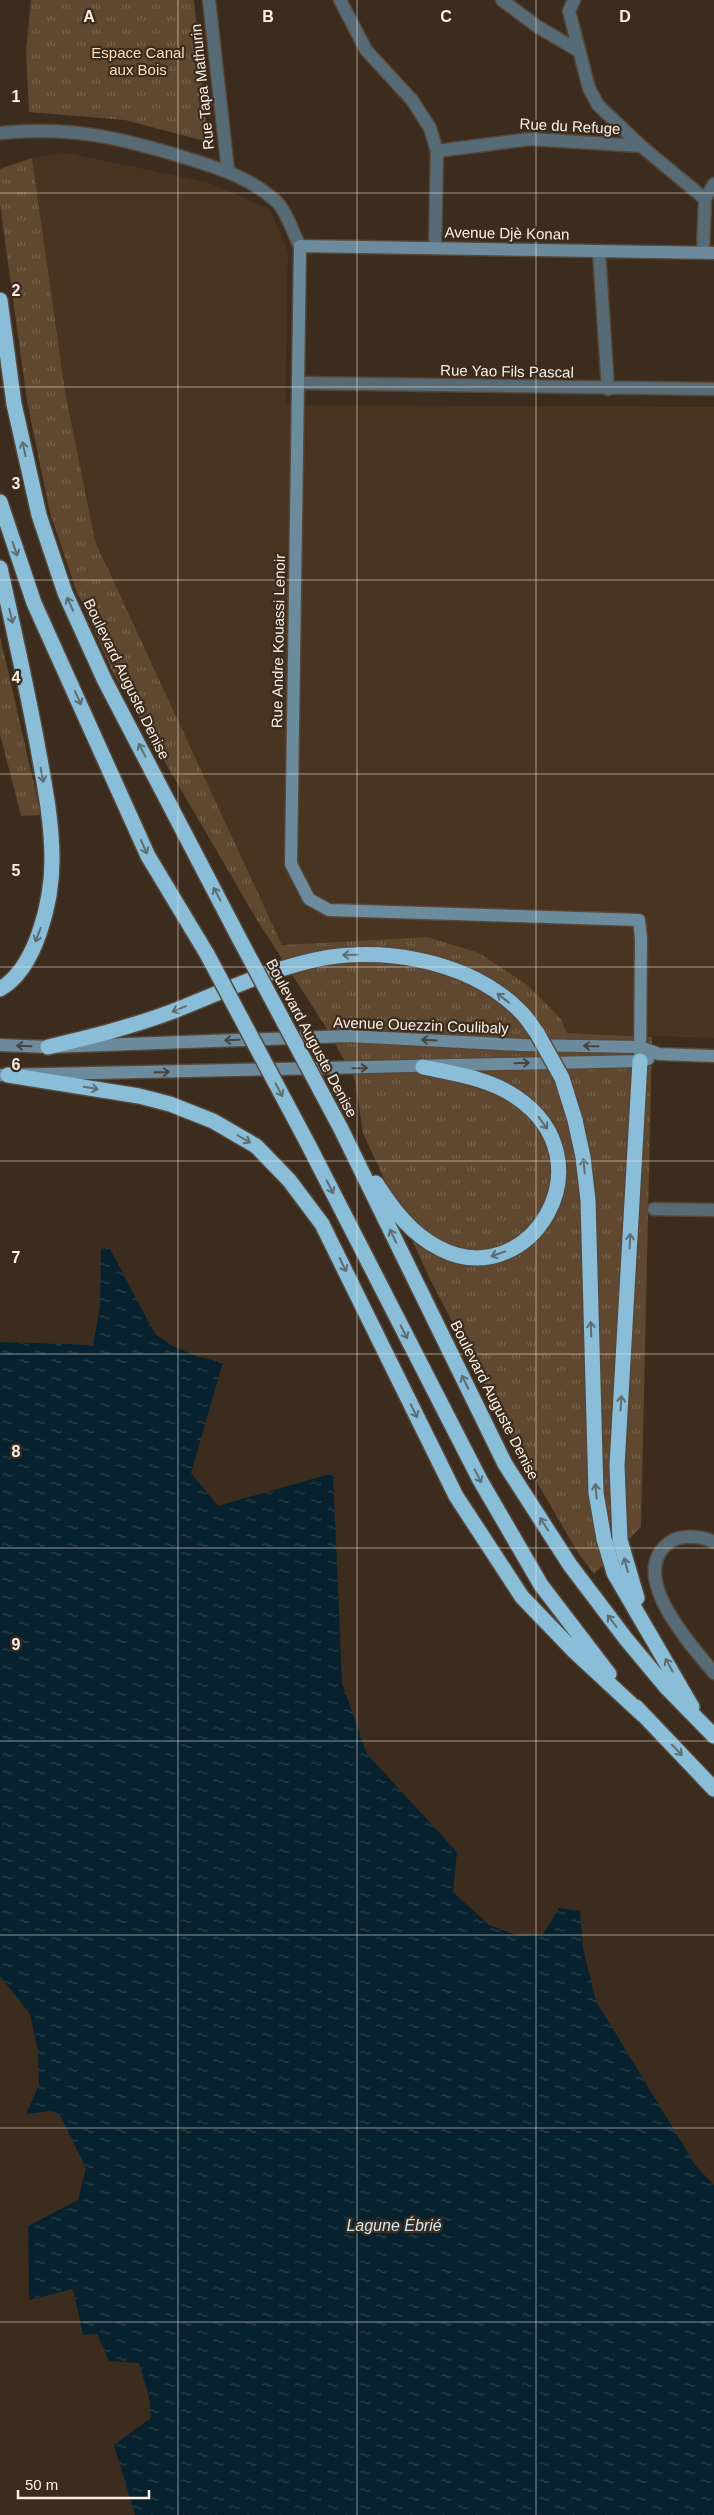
<svg xmlns="http://www.w3.org/2000/svg" width="714" height="2515" font-family="Arial,sans-serif">
  <style>
    .built { fill: #483420 }
    .grass { fill: url(#grass-tufts) }
    .water { fill: url(#water-ripples) }
    .lines { fill: none; stroke-linecap: round; stroke-linejoin: round }
    .street-casing { stroke: #564739; stroke-width: 15 }
    .secondary-casing { stroke: #564739; stroke-width: 15 }
    .highway-casing { stroke: #564739; stroke-width: 18 }
    .street { stroke: #576b76; stroke-width: 12 }
    .secondary { stroke: #6c8c9e; stroke-width: 12 }
    .highway { stroke: #89bdd8; stroke-width: 15 }
    .highway-bridge-casing { stroke: #564739; stroke-width: 18; stroke-linecap: butt }
    .highway-bridge { stroke: #89bdd8; stroke-width: 15 }
    .oneway { stroke: #5e6d71 }
    .oneway2 { stroke: #47443d }
    .grid { fill: none; stroke: #faf0e6; stroke-width: 1; stroke-opacity: 0.55 }
    .labels { text-anchor: middle; dominant-baseline: central; stroke-width: 4.5; stroke-linejoin: round; paint-order: stroke }
    .park-label { font-size: 15px; fill: #ffddbc; stroke: #3b2c1d }
    .street-label { font-size: 15px; fill: #faf0e6; stroke: #3b2c1d }
    .water-label { font-size: 16px; font-style: italic; fill: #c9e7f7; stroke: #3b2c1d }
    .grid-label { font-size: 16px; text-anchor: middle; font-weight: bold; fill: #faf0e6; stroke: #3b2c1d; stroke-width: 4.5; stroke-linejoin: round; paint-order: stroke }
  </style>
  <defs>
    <pattern id="grass-tufts" width="24" height="20" patternUnits="userSpaceOnUse" patternTransform="scale(1.25)"><rect width="24" height="20" fill="#5f482f"/><path d="M3 7l-1-3M5 7V3M7 7l1-3M15 17l-1-3M17 17v-4M19 17l1-3" fill="none" stroke="#77634d"/></pattern>
    <pattern id="water-ripples" width="26" height="14" patternUnits="userSpaceOnUse" patternTransform="scale(1.25)"><rect width="26" height="14" fill="#07222e"/><path d="M2 4q2-2 4 0t4 0M15 11q2-2 4 0t4 0" fill="none" stroke="#2c424c"/></pattern>
  </defs>
  <rect width="100%" height="100%" fill="#3b2c1d"/>
  <path class="built" d="M 67,153 L 207,182 L 270,209 L 288,252 L 285,405 L 714,407 L 714,1038 L 567,1033 L 561,1019 L 427,937 L 282,945 L 95,541 L 65,391 L 32,158 Z"/>
  <path class="grass" d="M 31,0 L 194,0 L 208,142 L 125,120 L 29,112 L 26,51 Z
    M 32,158 L 65,391 L 95,541 L 282,945 L 427,937 L 479,953 L 526,984 L 561,1019 L 567,1033 L 652,1037 L 641,1527 L 594,1574 L 578,1553 L 520,1453 L 430,1279 L 363,1133 L 355,1080 L 327,1029 L 257,920 L 113,673 L 75,587 L 50,513 L 27,401 L 0,205 L 0,169 Z
    M 0,636 L 41,815 L 21,816 L 0,734 Z"/>
  <path class="water" d="M 109,1247 L 155,1334 L 171,1345 L 198,1357 L 223,1362 L 191,1473 L 218,1506 L 333,1473 L 342,1683 L 367,1754 L 457,1852 L 453,1892 L 489,1925 L 519,1936 L 543,1934 L 559,1908 L 580,1911 L 583,1948 L 596,2001 L 696,2166 L 714,2185 L 714,2515 L 135,2515 L 114,2445 L 151,2418 L 149,2397 L 139,2363 L 109,2361 L 97,2334 L 83,2335 L 73,2289 L 29,2300 L 28,2226 L 78,2200 L 86,2168 L 61,2117 L 51,2111 L 26,2114 L 39,2085 L 38,2051 L 30,2014 L 0,1976 L 0,1342 L 93,1345 L 100,1307 L 101,1249 Z"/>
  <g class="lines">
    <defs>
      <path id="street" d="M 209,0 L 228,171
        M 340,0 L 366,50 L 412,100 L 430,128 L 437,151 L 435,248
        M 502,0 L 538,27 L 579,51
        M 574,0 L 569,11 L 589,88 L 598,105 L 641,146 L 705,199
        M 0,133 C 69,126 117,137 183,157 C 218,168 250,177 277,202 C 287,212 293,233 300,246
        M 437,151 L 530,139 L 641,146
        M 599,251 L 608,389
        M 703,252 L 705,199 L 714,184
        M 299,383 L 714,389
        M 654,1209 L 714,1210
        M 714,1542 C 702,1536 681,1534 670,1542 C 625,1574 692,1646 714,1673"/>
      <path id="secondary" d="M 0,1045 L 48,1047 L 348,1036 L 521,1045 L 640,1047 L 659,1054 L 714,1056
        M 640,1061 L 641,939 L 639,920 L 329,910 L 309,899 L 291,864 L 300,246 L 714,253
        M 0,1075 L 640,1061 L 648,1059"/>
      <path id="highway" d="M 0,300 L 14,404 L 39,515 L 65,593 L 104,679 L 239,938
        M 0,502 L 34,603 L 148,856 L 207,954
        M 0,568 C 13,626 26,684 37,743 C 44,782 52,820 52,860 C 52,899 37,968 0,989
        M 48,1047 C 89,1037 131,1027 171,1012 C 215,995 256,975 302,963 C 372,943 468,958 521,1012 C 527,1018 532,1026 537,1033
        M 8,1075 L 139,1096 L 170,1104 L 213,1121 L 256,1146 L 289,1180 L 322,1224 L 456,1496 L 522,1597 L 575,1652 L 643,1715
        M 575,1120 L 583,1157 L 588,1200 L 596,1493 L 604,1539 L 614,1573 L 692,1707
        M 340,1127 L 505,1464 L 570,1565 L 626,1639 L 666,1687 L 714,1736
        M 308,1144 L 480,1480 L 541,1585 L 609,1674
        M 376,1183 C 392,1208 411,1234 439,1248 C 528,1295 612,1162 516,1097 C 489,1078 454,1074 423,1067
        M 637,1598 L 620,1540 L 617,1466 L 640,1061
        M 636,1707 L 714,1789"/>
    </defs>
    <use href="#street" class="street-casing"/>
    <use href="#secondary" class="secondary-casing"/>
    <use href="#highway" class="highway-casing"/>
    <use href="#street" class="street"/>
    <use href="#secondary" class="secondary"/>
    <use href="#highway" class="highway"/>
    <defs>
      <path id="highway-bridge" d="M 239,938 L 340,1127
        M 207,954 L 308,1144
        M 537,1033 L 562,1078 L 575,1120"/>
    </defs>
    <use href="#highway-bridge" class="highway-bridge-casing"/>
    <use href="#highway-bridge" class="highway-bridge"/>
  </g>
  <defs><path id="oneway-shaft" d="M-6 0H5M1.5-3L5.5 0L1.5 3" fill="none" stroke-width="1.6" stroke-linecap="round" stroke-linejoin="round" transform="scale(1.25)"/></defs>
  <g class="oneway">
    <use href="#oneway-shaft" transform="translate(24 449) rotate(-102)"/>
    <use href="#oneway-shaft" transform="translate(15 549) rotate(71)"/>
    <use href="#oneway-shaft" transform="translate(70 604) rotate(-115)"/>
    <use href="#oneway-shaft" transform="translate(11 616) rotate(77)"/>
    <use href="#oneway-shaft" transform="translate(78 698) rotate(66)"/>
    <use href="#oneway-shaft" transform="translate(142 750) rotate(-118)"/>
    <use href="#oneway-shaft" transform="translate(42 775) rotate(79)"/>
    <use href="#oneway-shaft" transform="translate(144 847) rotate(66)"/>
    <use href="#oneway-shaft" transform="translate(217 894) rotate(-118)"/>
    <use href="#oneway-shaft" transform="translate(38 935) rotate(111)"/>
    <use href="#oneway-shaft" transform="translate(350 955) rotate(179)"/>
    <use href="#oneway-shaft" transform="translate(503 998) rotate(-142)"/>
    <use href="#oneway-shaft" transform="translate(179 1009) rotate(158)"/>
    <use href="#oneway-shaft" transform="translate(91 1088) rotate(9)"/>
    <use href="#oneway-shaft" transform="translate(279 1090) rotate(62)"/>
    <use href="#oneway-shaft" transform="translate(543 1123) rotate(54)"/>
    <use href="#oneway-shaft" transform="translate(244 1139) rotate(30)"/>
    <use href="#oneway-shaft" transform="translate(584 1166) rotate(-96)"/>
    <use href="#oneway-shaft" transform="translate(330 1187) rotate(63)"/>
    <use href="#oneway-shaft" transform="translate(393 1236) rotate(-116)"/>
    <use href="#oneway-shaft" transform="translate(630 1241) rotate(-87)"/>
    <use href="#oneway-shaft" transform="translate(498 1254) rotate(161)"/>
    <use href="#oneway-shaft" transform="translate(343 1265) rotate(64)"/>
    <use href="#oneway-shaft" transform="translate(591 1329) rotate(-92)"/>
    <use href="#oneway-shaft" transform="translate(404 1332) rotate(63)"/>
    <use href="#oneway-shaft" transform="translate(465 1382) rotate(-116)"/>
    <use href="#oneway-shaft" transform="translate(621 1403) rotate(-86)"/>
    <use href="#oneway-shaft" transform="translate(414 1411) rotate(64)"/>
    <use href="#oneway-shaft" transform="translate(478 1476) rotate(62)"/>
    <use href="#oneway-shaft" transform="translate(596 1491) rotate(-95)"/>
    <use href="#oneway-shaft" transform="translate(544 1524) rotate(-123)"/>
    <use href="#oneway-shaft" transform="translate(626 1565) rotate(-105)"/>
    <use href="#oneway-shaft" transform="translate(612 1621) rotate(-127)"/>
    <use href="#oneway-shaft" transform="translate(669 1665) rotate(-119)"/>
    <use href="#oneway-shaft" transform="translate(677 1750) rotate(46)"/>
  </g>
  <g class="oneway2">
    <use href="#oneway-shaft" transform="translate(232 1040) rotate(178)"/>
    <use href="#oneway-shaft" transform="translate(429 1040) rotate(-177)"/>
    <use href="#oneway-shaft" transform="translate(24 1046) rotate(-178)"/>
    <use href="#oneway-shaft" transform="translate(591 1046) rotate(-179)"/>
    <use href="#oneway-shaft" transform="translate(522 1063) rotate(-2)"/>
    <use href="#oneway-shaft" transform="translate(360 1068) rotate(-1)"/>
    <use href="#oneway-shaft" transform="translate(162 1072) rotate(-1)"/>
  </g>
  <path class="grid" d="M 178,0 L 178,2515M 357,0 L 357,2515M 536,0 L 536,2515M 0,193 L 714,193M 0,387 L 714,387M 0,580 L 714,580M 0,774 L 714,774M 0,967 L 714,967M 0,1161 L 714,1161M 0,1354 L 714,1354M 0,1548 L 714,1548M 0,1741 L 714,1741M 0,1935 L 714,1935M 0,2128 L 714,2128M 0,2322 L 714,2322"/>
  <g class="labels">
    <g class="park-label">
      <text x="138" y="52">Espace Canal<tspan x="138" dy="17">aux Bois</tspan></text>
    </g>
    <g class="street-label">
      <text transform="translate(202 87) rotate(-96)">Rue Tapa Mathurin</text>
      <text transform="translate(570 126) rotate(3)">Rue du Refuge</text>
      <text transform="translate(507 233) rotate(1)">Avenue Djè Konan</text>
      <text transform="translate(507 371) rotate(1)">Rue Yao Fils Pascal</text>
      <text transform="translate(278 641) rotate(-89)">Rue Andre Kouassi Lenoir</text>
      <text transform="translate(127 679) rotate(64)">Boulevard Auguste Denise</text>
      <text transform="translate(421 1025) rotate(2)">Avenue Ouezzin Coulibaly</text>
      <text transform="translate(312 1038) rotate(62)">Boulevard Auguste Denise</text>
      <text transform="translate(495 1400) rotate(63)">Boulevard Auguste Denise</text>
    </g>
    <g class="water-label">
      <text x="394" y="2225">Lagune Ébrié</text>
    </g>
  </g>
  <g class="grid-label">
    <text x="89" y="22">A</text>
    <text x="268" y="22">B</text>
    <text x="446" y="22">C</text>
    <text x="625" y="22">D</text>
    <text x="16" y="102">1</text>
    <text x="16" y="296">2</text>
    <text x="16" y="489">3</text>
    <text x="16" y="683">4</text>
    <text x="16" y="876">5</text>
    <text x="16" y="1070">6</text>
    <text x="16" y="1263">7</text>
    <text x="16" y="1457">8</text>
    <text x="16" y="1650">9</text>
  </g>
  <path d="M18 2490v8h131v-8" fill="none" stroke="#faf0e6" stroke-width="2.5"/>
  <text x="25" y="2490" font-size="15" fill="#faf0e6" stroke="#3b2c1d" stroke-width="4" paint-order="stroke">50 m</text>
</svg>
